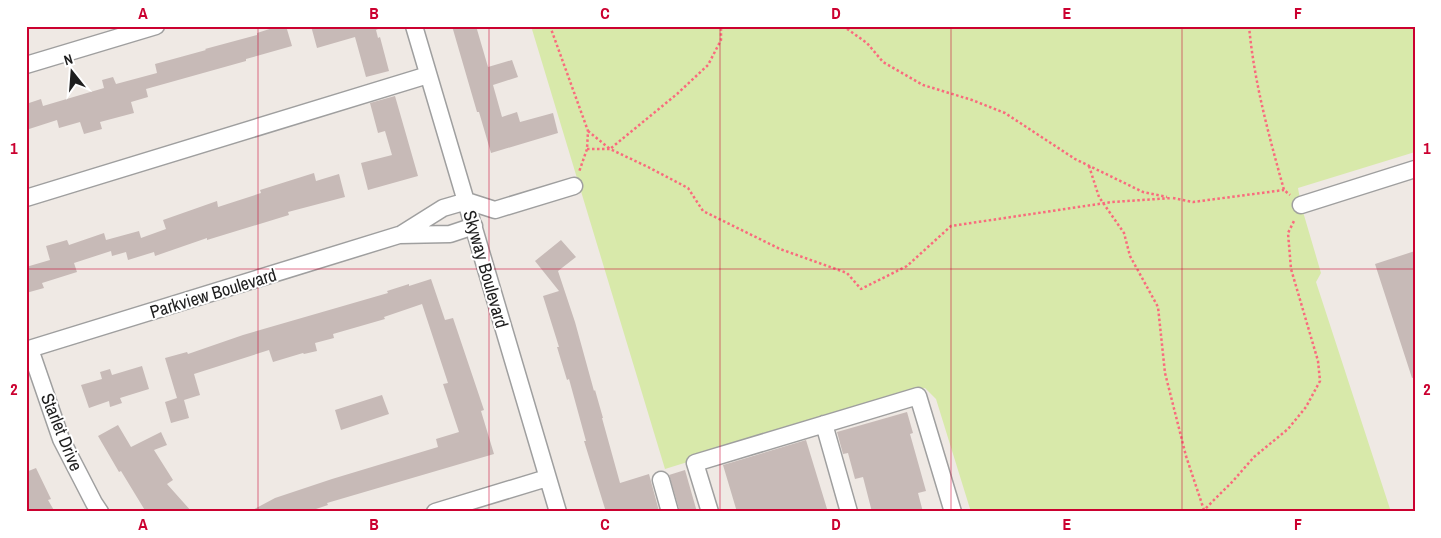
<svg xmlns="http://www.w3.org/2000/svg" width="1441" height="538" font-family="'Archivo Narrow',sans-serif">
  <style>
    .grass { fill: #d8e9aa }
    .building { fill: #c7bab7 }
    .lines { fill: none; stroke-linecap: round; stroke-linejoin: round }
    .minor-casing { stroke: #9f9f9f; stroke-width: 19 }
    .path { stroke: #f96b7d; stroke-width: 2.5; stroke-dasharray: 2.5 2.5; stroke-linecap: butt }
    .minor { stroke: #fff; stroke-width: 16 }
    .grid { fill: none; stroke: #cb0130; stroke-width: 1; stroke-opacity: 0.55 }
    .labels { text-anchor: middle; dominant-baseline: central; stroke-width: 4; stroke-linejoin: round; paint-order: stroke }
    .street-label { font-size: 18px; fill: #1e1e1e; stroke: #fff }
    .neatline { fill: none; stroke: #cb0130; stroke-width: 2 }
    .grid-label { font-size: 16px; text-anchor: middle; font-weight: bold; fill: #cb0130 }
  </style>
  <rect width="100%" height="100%" fill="#efe9e4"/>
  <path class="grass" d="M 531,26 L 1415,26 L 1415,152 L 1298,188 L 1301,205 L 1321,273 L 1316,282 L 1391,512 L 971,512 L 936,399 L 925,388 L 665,469 Z"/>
  <path class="building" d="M 279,26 L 286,26 L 292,46 L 246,59 L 246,61 L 146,89 L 148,97 L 131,102 L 134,113 L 100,122 L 102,129 L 84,134 L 80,122 L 59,128 L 57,120 L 26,130 L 26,104 L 41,99 L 43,106 L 104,88 L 102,80 L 113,77 L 116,84 L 157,73 L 155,64 L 206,50 L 205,49 L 257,35 L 257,33 Z
    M 311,26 L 380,26 L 380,28 L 376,30 L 378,38 L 380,37 L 389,71 L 366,77 L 355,37 L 317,48 Z
    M 452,26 L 476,26 L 488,67 L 512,60 L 518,77 L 493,85 L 502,117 L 517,112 L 520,122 L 553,113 L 558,133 L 491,153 L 479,112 L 477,112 Z
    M 395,96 L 418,176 L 368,190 L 361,163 L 392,155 L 385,131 L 378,133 L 370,103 Z
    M 314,173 L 316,181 L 339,174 L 345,197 L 288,212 L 289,215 L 207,240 L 207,238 L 155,256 L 154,252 L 128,260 L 126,252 L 112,256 L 111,251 L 74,263 L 77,272 L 42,283 L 44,288 L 26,293 L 26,267 L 50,260 L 46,246 L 67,240 L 69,245 L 104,233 L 106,240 L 139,231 L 141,238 L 166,229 L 163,220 L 217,201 L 218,207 L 261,193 L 260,190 Z
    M 561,240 L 576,257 L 558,271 L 575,322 L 594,391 L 595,390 L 603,418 L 602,418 L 620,483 L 649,474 L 659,511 L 606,512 L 584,441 L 586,441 L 569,379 L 567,380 L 557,347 L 559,347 L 543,296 L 559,291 L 535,261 Z
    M 1415,251 L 1415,377 L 1412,378 L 1375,264 Z
    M 431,279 L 445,320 L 453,318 L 484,410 L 481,411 L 494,454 L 327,503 L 328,505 L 307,512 L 249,512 L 275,498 L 332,479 L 438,447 L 436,439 L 459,432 L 443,384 L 448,383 L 422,304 L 384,317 L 385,319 L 333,334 L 334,338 L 315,343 L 317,351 L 304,354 L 303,353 L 273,362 L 269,350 L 194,374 L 200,395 L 184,400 L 189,418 L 171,423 L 165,402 L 177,398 L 165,358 L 187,352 L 188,354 L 243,335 L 388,293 L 387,291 L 409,284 L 409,286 Z
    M 142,366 L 149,389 L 120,398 L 122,403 L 110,407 L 109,401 L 89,408 L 81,385 L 102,379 L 100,372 L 110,369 L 112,375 Z
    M 382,395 L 389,414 L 341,430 L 335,410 Z
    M 907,412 L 913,433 L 910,434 L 926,491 L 918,493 L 923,512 L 872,512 L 863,477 L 855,479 L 848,453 L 843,454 L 837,432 Z
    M 118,425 L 131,447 L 161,432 L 167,445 L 154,450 L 173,480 L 167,484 L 192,512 L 146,512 L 121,471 L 119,472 L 98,436 Z
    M 806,440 L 828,512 L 737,512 L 723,465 Z
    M 36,468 L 51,499 L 48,500 L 55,512 L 29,512 L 26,505 L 26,472 Z
    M 685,470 L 697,512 L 680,512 L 669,475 Z"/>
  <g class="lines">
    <defs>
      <path id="minor" d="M 414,26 L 558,512
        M 26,65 L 156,26
        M 26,198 L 428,75
        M 1301,205 L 1415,169
        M 400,235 L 443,208 L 467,201 L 495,210 L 574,186
        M 30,349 L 61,439 L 94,503 L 100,512
        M 26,350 L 399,235 L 450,234 L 474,226
        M 824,424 L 849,512
        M 661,480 L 670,512
        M 435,512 L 547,478
        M 710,512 L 695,463 L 918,396 L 953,512"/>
    </defs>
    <use href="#minor" class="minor-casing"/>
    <path class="path" d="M 550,26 L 588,131 L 587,149 L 579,172
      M 843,26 L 867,43 L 883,62 L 923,85 L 972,100 L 1005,113 L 1075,159 L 1143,192 L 1167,197
      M 1249,26 C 1254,82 1269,136 1284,190 L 1290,195
      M 588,131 L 610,149 L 677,94 L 708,65 L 721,40 L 721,26
      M 587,149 L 610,149 L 648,167 L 688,188 L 703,211 L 780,249 L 847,273 L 861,289 L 907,266 L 951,226 L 1112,202 L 1172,198
      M 1089,166 L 1099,197 L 1124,233 L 1130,256 L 1158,307 L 1165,373 L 1186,456 L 1204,510 L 1233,481 L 1254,457 L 1288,429 L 1306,407 L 1320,381 L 1318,361 L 1291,269 L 1288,233 L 1295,219
      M 1173,198 L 1193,202 L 1284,190"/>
    <use href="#minor" class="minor"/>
  </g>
  <path class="grid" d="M 258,26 L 258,512M 489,26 L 489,512M 720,26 L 720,512M 951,26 L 951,512M 1182,26 L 1182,512M 26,269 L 1415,269"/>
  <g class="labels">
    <g class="street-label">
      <text transform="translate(486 269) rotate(74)">Skyway Boulevard</text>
      <text transform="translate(213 293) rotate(-17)">Parkview Boulevard</text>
      <text transform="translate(62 432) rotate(68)">Starlet Drive</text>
    </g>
  </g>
  <rect width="1441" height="538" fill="none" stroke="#ffffff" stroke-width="55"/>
  <g transform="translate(72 72) rotate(343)" stroke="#ffffff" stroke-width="4" paint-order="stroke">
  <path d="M0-4L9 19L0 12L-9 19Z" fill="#1e1e1e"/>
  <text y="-8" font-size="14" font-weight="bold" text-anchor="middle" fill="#1e1e1e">N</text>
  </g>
  <rect x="28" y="28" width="1386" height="482" class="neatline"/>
  <g class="grid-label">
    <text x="143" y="19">A</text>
    <text x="374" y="19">B</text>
    <text x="605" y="19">C</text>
    <text x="836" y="19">D</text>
    <text x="1067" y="19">E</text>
    <text x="1298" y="19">F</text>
    <text x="14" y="154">1</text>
    <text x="1427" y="154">1</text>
    <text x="14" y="395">2</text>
    <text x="1427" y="395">2</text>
    <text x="143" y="530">A</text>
    <text x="374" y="530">B</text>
    <text x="605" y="530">C</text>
    <text x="836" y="530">D</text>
    <text x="1067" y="530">E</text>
    <text x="1298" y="530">F</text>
  </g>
</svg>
